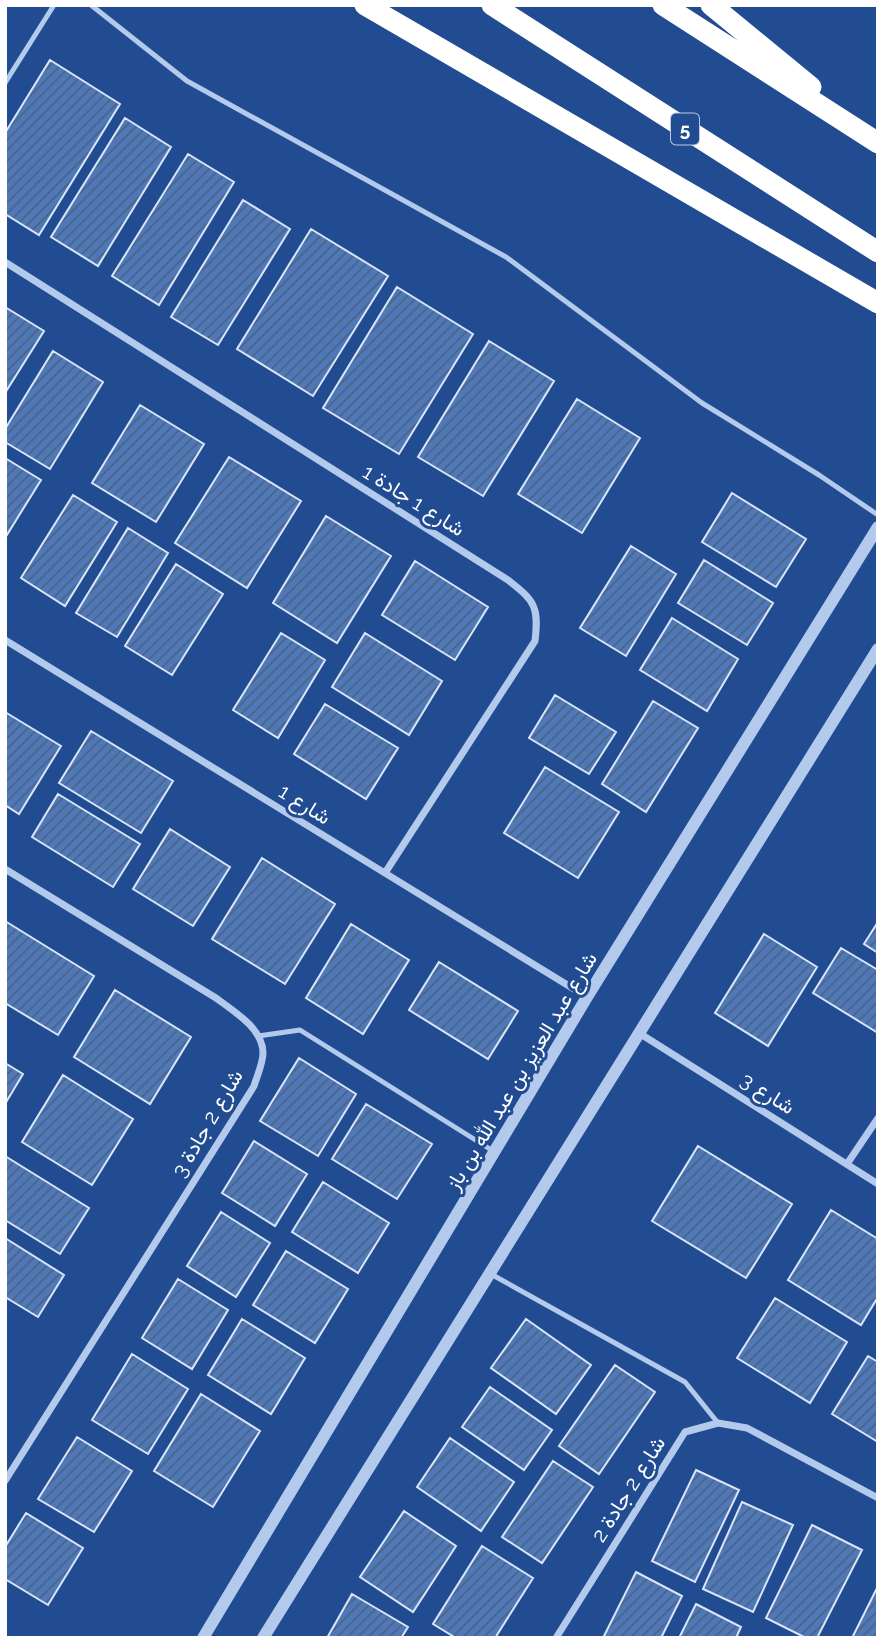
<svg xmlns="http://www.w3.org/2000/svg" width="883" height="1643" font-family="Raleway,Vazirmatn,sans-serif">
  <style>
    .building { fill: url(#building-hatch); stroke: #d9e6f9; stroke-width: 2 }
    .lines { fill: none; stroke-linecap: round; stroke-linejoin: round }
    .service { stroke: #b4caed; stroke-width: 5 }
    .minor { stroke: #b4caed; stroke-width: 7 }
    .tertiary { stroke: #b4caed; stroke-width: 12 }
    .motorway { stroke: #fff; stroke-width: 21 }
    .labels { text-anchor: middle; dominant-baseline: central; stroke-width: 6; stroke-linejoin: round; paint-order: stroke }
    .shield { fill: #224c91; stroke: #bdc9de; stroke-width: 2 }
    .shield-label { font-size: 19px; font-weight: bold; fill: #fff }
    .street-label { font-size: 21px; fill: #fff; stroke: #224c91 }
  </style>
  <defs>
    <pattern id="building-hatch" width="6" height="6" patternUnits="userSpaceOnUse" patternTransform="scale(1.75)"><rect width="6" height="6" fill="#4f78b9"/><path d="M-1 1l2-2M0 6l6-6M5 7l2-2" fill="none" stroke="#4e6282"/></pattern>
  </defs>
  <rect width="100%" height="100%" fill="#224c91"/>
  <path class="building" d="M 50,60 L 120,104 L 39,235 L 5,214 L 5,133 Z
    M 125,118 L 171,147 L 98,266 L 51,237 Z
    M 188,154 L 234,182 L 159,305 L 112,276 Z
    M 243,200 L 290,229 L 218,345 L 171,317 Z
    M 311,229 L 388,276 L 313,396 L 237,349 Z
    M 397,287 L 473,334 L 399,454 L 323,408 Z
    M 5,307 L 44,331 L 5,393 Z
    M 489,341 L 554,381 L 483,496 L 418,457 Z
    M 53,351 L 103,382 L 50,469 L 5,442 L 5,429 Z
    M 577,399 L 640,438 L 582,533 L 518,494 Z
    M 140,405 L 204,444 L 156,522 L 92,483 Z
    M 229,457 L 301,501 L 247,588 L 175,543 Z
    M 5,458 L 41,480 L 5,538 Z
    M 732,493 L 806,539 L 776,587 L 702,542 Z
    M 73,495 L 117,522 L 65,606 L 21,578 Z
    M 326,516 L 391,556 L 337,643 L 273,603 Z
    M 128,528 L 168,553 L 117,637 L 76,613 Z
    M 631,546 L 676,574 L 626,656 L 580,628 Z
    M 704,560 L 773,603 L 747,645 L 678,603 Z
    M 415,561 L 488,607 L 455,660 L 382,615 Z
    M 176,564 L 223,594 L 172,675 L 125,646 Z
    M 672,618 L 738,659 L 707,711 L 640,670 Z
    M 281,633 L 325,660 L 278,738 L 233,710 Z
    M 365,633 L 442,681 L 409,735 L 332,687 Z
    M 555,695 L 616,732 L 589,774 L 529,738 Z
    M 653,701 L 698,728 L 646,812 L 602,784 Z
    M 325,704 L 398,748 L 366,799 L 294,754 Z
    M 5,712 L 61,746 L 19,814 L 5,805 Z
    M 91,731 L 173,781 L 141,833 L 59,783 Z
    M 545,767 L 619,812 L 578,878 L 504,833 Z
    M 58,794 L 140,844 L 113,887 L 32,837 Z
    M 170,829 L 230,867 L 193,926 L 133,889 Z
    M 262,858 L 335,904 L 285,984 L 212,939 Z
    M 5,921 L 94,976 L 58,1035 L 5,1003 Z
    M 878,922 L 878,953 L 864,944 Z
    M 351,924 L 409,960 L 363,1034 L 306,998 Z
    M 764,934 L 817,967 L 768,1046 L 715,1013 Z
    M 841,948 L 878,970 L 878,1033 L 813,993 Z
    M 439,962 L 518,1011 L 488,1059 L 409,1010 Z
    M 115,990 L 191,1037 L 150,1104 L 74,1057 Z
    M 299,1058 L 356,1094 L 318,1156 L 260,1121 Z
    M 5,1063 L 23,1074 L 5,1104 Z
    M 63,1075 L 133,1119 L 92,1185 L 22,1142 Z
    M 366,1104 L 432,1144 L 397,1199 L 332,1159 Z
    M 254,1141 L 307,1174 L 275,1226 L 222,1193 Z
    M 698,1146 L 792,1204 L 746,1278 L 652,1221 Z
    M 5,1156 L 89,1208 L 60,1254 L 5,1220 Z
    M 323,1182 L 389,1223 L 358,1273 L 292,1232 Z
    M 831,1210 L 878,1239 L 878,1297 L 861,1325 L 788,1280 Z
    M 221,1212 L 270,1243 L 236,1297 L 187,1266 Z
    M 5,1238 L 64,1275 L 38,1317 L 5,1297 Z
    M 286,1251 L 348,1289 L 315,1343 L 253,1305 Z
    M 178,1279 L 228,1310 L 192,1369 L 142,1338 Z
    M 775,1298 L 847,1342 L 810,1403 L 737,1358 Z
    M 242,1319 L 305,1358 L 271,1414 L 208,1375 Z
    M 526,1319 L 591,1365 L 556,1414 L 491,1368 Z
    M 132,1354 L 188,1389 L 148,1454 L 92,1420 Z
    M 868,1356 L 878,1362 L 878,1442 L 832,1414 Z
    M 615,1365 L 655,1392 L 599,1474 L 559,1446 Z
    M 490,1387 L 552,1430 L 524,1470 L 462,1427 Z
    M 201,1394 L 260,1431 L 213,1507 L 154,1471 Z
    M 77,1437 L 132,1471 L 94,1532 L 38,1499 Z
    M 450,1438 L 514,1482 L 481,1531 L 417,1487 Z
    M 553,1461 L 593,1487 L 542,1563 L 502,1537 Z
    M 696,1470 L 739,1490 L 695,1582 L 652,1561 Z
    M 742,1502 L 793,1525 L 753,1612 L 703,1589 Z
    M 404,1511 L 456,1546 L 413,1612 L 360,1577 Z
    M 26,1513 L 83,1548 L 48,1605 L 5,1579 L 5,1547 Z
    M 812,1525 L 862,1550 L 817,1638 L 806,1638 L 766,1618 Z
    M 482,1546 L 533,1578 L 495,1638 L 456,1638 L 433,1624 Z
    M 636,1572 L 682,1596 L 661,1638 L 603,1638 Z
    M 878,1586 L 878,1638 L 852,1638 Z
    M 352,1594 L 408,1627 L 401,1638 L 327,1638 Z
    M 696,1604 L 741,1627 L 736,1638 L 679,1638 Z"/>
  <g class="lines">
    <path class="service" d="M 91,5 L 187,81 L 506,257 L 702,403 L 819,475 L 878,515
      M 5,83 L 54,5
      M 258,1036 L 300,1030 L 493,1151
      M 489,1273 L 685,1382 L 718,1423"/>
    <path class="minor" d="M 5,262 L 508,580 C 535,601 539,607 535,641 L 385,873
      M 5,640 L 587,997
      M 5,869 L 216,998 C 233,1011 263,1028 263,1053 C 263,1063 257,1076 254,1086 L 5,1481
      M 639,1033 L 878,1184
      M 847,1164 L 878,1118
      M 556,1638 L 685,1432 L 718,1423 L 747,1428 L 878,1498"/>
    <path class="tertiary" d="M 203,1638 L 587,997 L 878,527
      M 263,1638 L 878,649"/>
    <path class="motorway" d="M 365,5 L 878,303
      M 492,5 L 878,252
      M 663,5 L 878,143
      M 711,5 L 811,87"/>
  </g>
  <g class="labels">
    <rect class="shield" x="671" y="113.5" width="28" height="31" rx="5"/>
    <g class="shield-label">
      <text x="685" y="129">5</text>
    </g>
    <g class="street-label">
      <text transform="translate(414 500) rotate(32)">شارع 1 جادة 1</text>
      <text transform="translate(305 804) rotate(32)">شارع 1</text>
      <text transform="translate(521 1071) rotate(-59)">شارع عبد العزيز بن عبد الله بن باز</text>
      <text transform="translate(768 1093) rotate(32)">شارع 3</text>
      <text transform="translate(207 1123) rotate(-60)">شارع 2 جادة 3</text>
      <text transform="translate(628 1489) rotate(-58)">شارع 2 جادة 2</text>
    </g>
  </g>
  <rect width="883" height="1643" fill="none" stroke="#ffffff" stroke-width="14"/>
</svg>
